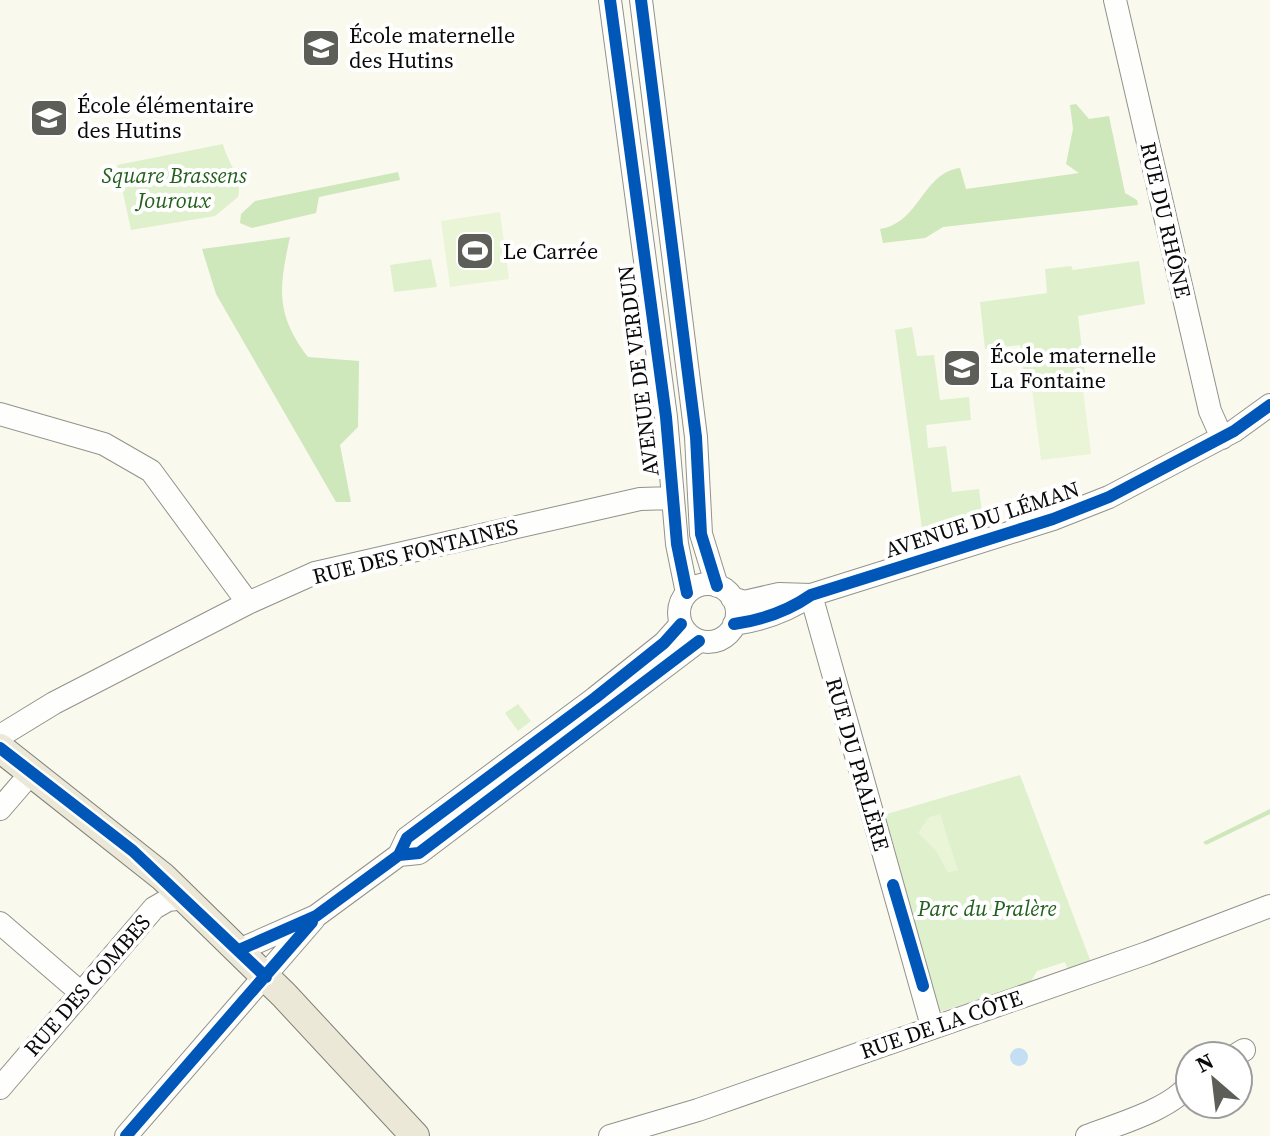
<svg xmlns="http://www.w3.org/2000/svg" width="1270" height="1136" font-family="'Source Serif 4',serif">
  <style>
    .green { fill: #dff0cd }
    .forest { fill: #cee7bb }
    .pitch { fill: #eaf4d7 }
    .water { fill: #c4def3 }
    .lines { fill: none; stroke-linecap: round; stroke-linejoin: round }
    .minor-casing { stroke: #92928c; stroke-width: 24 }
    .major-casing { stroke: #7f7f7a; stroke-width: 30 }
    .minor { stroke: #fefefc; stroke-width: 22 }
    .major { stroke: #ebe8d7; stroke-width: 28 }
    .cycleway-casing { stroke: #fff; stroke-width: 17 }
    .cycleway { stroke: #0057b8; stroke-width: 12 }
    .labels { text-anchor: middle; dominant-baseline: central; stroke-width: 8; stroke-linejoin: round; paint-order: stroke }
    .poi-label { font-size: 22px; fill: #0a0a0a; stroke: #fff; text-anchor: start }
    .park-label { font-size: 22px; font-style: italic; fill: #23601c; stroke: #fff }
    .street-label { font-size: 22px; fill: #0a0a0a; stroke: #fff }
  </style>
  <rect width="100%" height="100%" fill="#faf9ed"/>
  <path class="green" d="M 223,144 C 227,162 243,178 238,197 L 215,216 L 131,230 L 117,165 Z
    M 431,259 L 437,287 L 394,292 L 390,265 Z
    M 1139,261 L 1145,304 L 1078,316 L 1086,382 L 1026,388 L 1020,345 L 985,349 L 980,302 L 1047,293 L 1045,269 L 1071,266 L 1073,270 Z
    M 912,327 L 917,356 L 934,355 L 940,400 L 969,397 L 971,420 L 926,425 L 928,448 L 946,446 L 952,492 L 979,489 L 982,513 L 922,529 L 895,330 Z
    M 518,704 L 531,721 L 518,731 L 505,713 Z
    M 1020,775 L 1092,965 L 1069,973 L 1065,962 L 1037,971 L 1030,983 L 936,1013 L 880,816 Z"/>
  <path class="forest" d="M 1076,104 L 1089,119 L 1109,116 L 1125,193 L 1137,200 L 1138,205 L 943,227 L 925,238 L 883,243 L 880,229 C 920,223 922,173 960,168 L 966,189 L 1079,173 L 1066,164 L 1073,129 L 1070,105 Z
    M 398,172 L 400,180 L 319,197 L 316,213 L 252,228 L 240,223 L 241,214 L 255,201 Z
    M 290,237 C 279,287 275,314 308,357 L 359,361 L 358,427 L 340,445 L 351,502 L 336,502 L 216,294 L 202,249 Z
    M 1270,809 L 1270,814 L 1206,845 L 1203,842 Z"/>
  <path class="pitch" d="M 500,212 L 509,279 L 450,287 L 441,221 Z
    M 1082,382 L 1091,454 L 1041,460 L 1032,388 Z
    M 940,814 L 958,870 L 948,873 L 936,851 L 918,833 L 929,817 Z"/>
  <path class="water" d="M1010 1057a9 9 0 1 1 18 0a9 9 0 1 1-18 0Z"/>
  <g class="lines">
    <defs>
      <path id="minor" d="M 610,0 L 666,417 L 677,544 L 687,593
        M 641,0 L 696,437 L 701,534 L 717,586
        M 1115,0 L 1210,411 L 1222,438
        M 0,414 L 104,444 L 151,471 L 248,603
        M679 613a29 29 0 1 1 58 0a29 29 0 1 1-58 0Z
        M 811,595 L 932,1026
        M 732,598 L 744,602 L 779,594 L 811,595
        M 734,624 C 762,620 788,611 811,595 L 1053,519 L 1109,497 L 1234,431 L 1270,405
        M 0,736 L 54,703 L 248,603 L 315,573 L 640,499 L 673,498
        M 0,809 L 31,773
        M 399,855 L 419,853 L 699,641
        M 0,923 L 80,992
        M 239,950 L 316,916 L 399,855 L 407,838 L 595,698 L 664,643 L 681,624
        M 1234,1056 L 1244,1050
        M 0,1088 L 154,908 L 168,900 L 185,898
        M 126,1136 L 314,919
        M 610,1136 L 698,1110 L 1147,953 L 1270,906
        M 1087,1136 C 1115,1125 1173,1109 1190,1083"/>
      <path id="major" d="M 0,748 L 163,877 L 284,995 L 415,1136"/>
    </defs>
    <use href="#minor" class="minor-casing"/>
    <use href="#major" class="major-casing"/>
    <use href="#minor" class="minor"/>
    <use href="#major" class="major"/>
    <defs>
      <path id="cycleway" d="M 610,0 L 666,417 L 677,544 L 687,593
        M 641,0 L 696,437 L 701,534 L 717,586
        M 734,624 C 762,620 788,611 811,595 L 1053,519 L 1109,497 L 1234,431 L 1270,405
        M 0,748 L 133,851 L 266,977
        M 399,855 L 419,853 L 699,641
        M 893,885 L 923,986
        M 239,950 L 316,916 L 399,855 L 407,838 L 595,698 L 664,643 L 681,624
        M 126,1136 L 312,922"/>
    </defs>
    <use href="#cycleway" class="cycleway-casing"/>
    <use href="#cycleway" class="cycleway"/>
  </g>
  <defs>
    <symbol id="school-square" viewBox="-11 -11 22 22"><rect x="-9" y="-9" width="18" height="18" rx="4" fill="#5e5e59" stroke="#fff"/><path d="M0-5L7-2L0 1L-7-2ZM-4 1L0 2.5L4 1V4Q0 6-4 4Z" fill="#fff"/></symbol>
    <symbol id="stadium-square" viewBox="-11 -11 22 22"><rect x="-9" y="-9" width="18" height="18" rx="4" fill="#5e5e59" stroke="#fff"/><path d="M0-5a6.5 5 0 1 0 0 10a6.5 5 0 1 0 0-10ZM-3.5-1.8h7v3.6h-7Z" fill="#fff"/></symbol>
  </defs>
  <g fill-rule="evenodd">
    <use href="#school-square" x="299" y="26" width="44" height="44"/>
    <use href="#school-square" x="27" y="96" width="44" height="44"/>
    <use href="#stadium-square" x="453" y="229" width="44" height="44"/>
    <use href="#school-square" x="940" y="346" width="44" height="44"/>
  </g>
  <g class="labels">
    <g class="poi-label">
      <text x="349" y="35">École maternelle<tspan x="349" dy="25">des Hutins</tspan></text>
      <text x="77" y="105">École élémentaire<tspan x="77" dy="25">des Hutins</tspan></text>
      <text x="503" y="251">Le Carrée</text>
      <text x="990" y="355">École maternelle<tspan x="990" dy="25">La Fontaine</tspan></text>
    </g>
    <g class="park-label">
      <text x="174" y="175">Square Brassens<tspan x="174" dy="25">Jouroux</tspan></text>
      <text x="987" y="908">Parc du Pralère</text>
    </g>
    <g class="street-label">
      <text transform="translate(1166 220) rotate(77)">RUE DU RHÔNE</text>
      <text transform="translate(638 371) rotate(-97)">AVENUE DE VERDUN</text>
      <text transform="translate(982 519) rotate(-18)">AVENUE DU LÉMAN</text>
      <text transform="translate(415 551) rotate(-14)">RUE DES FONTAINES</text>
      <text transform="translate(858 764) rotate(74)">RUE DU PRALÈRE</text>
      <text transform="translate(87 985) rotate(-49)">RUE DES COMBES</text>
      <text transform="translate(941 1024) rotate(-19)">RUE DE LA CÔTE</text>
    </g>
  </g>
  <g transform="translate(1214 1080) rotate(332)"><circle r="38" fill="#ffffff" stroke="#9d9d9d" stroke-width="2"/>
  <path d="M0-6L14 30L0 20L-14 30Z" fill="#5e5e59"/>
  <text y="-12" font-size="22" font-weight="bold" text-anchor="middle" fill="#0a0a0a">N</text>
  </g>
</svg>
